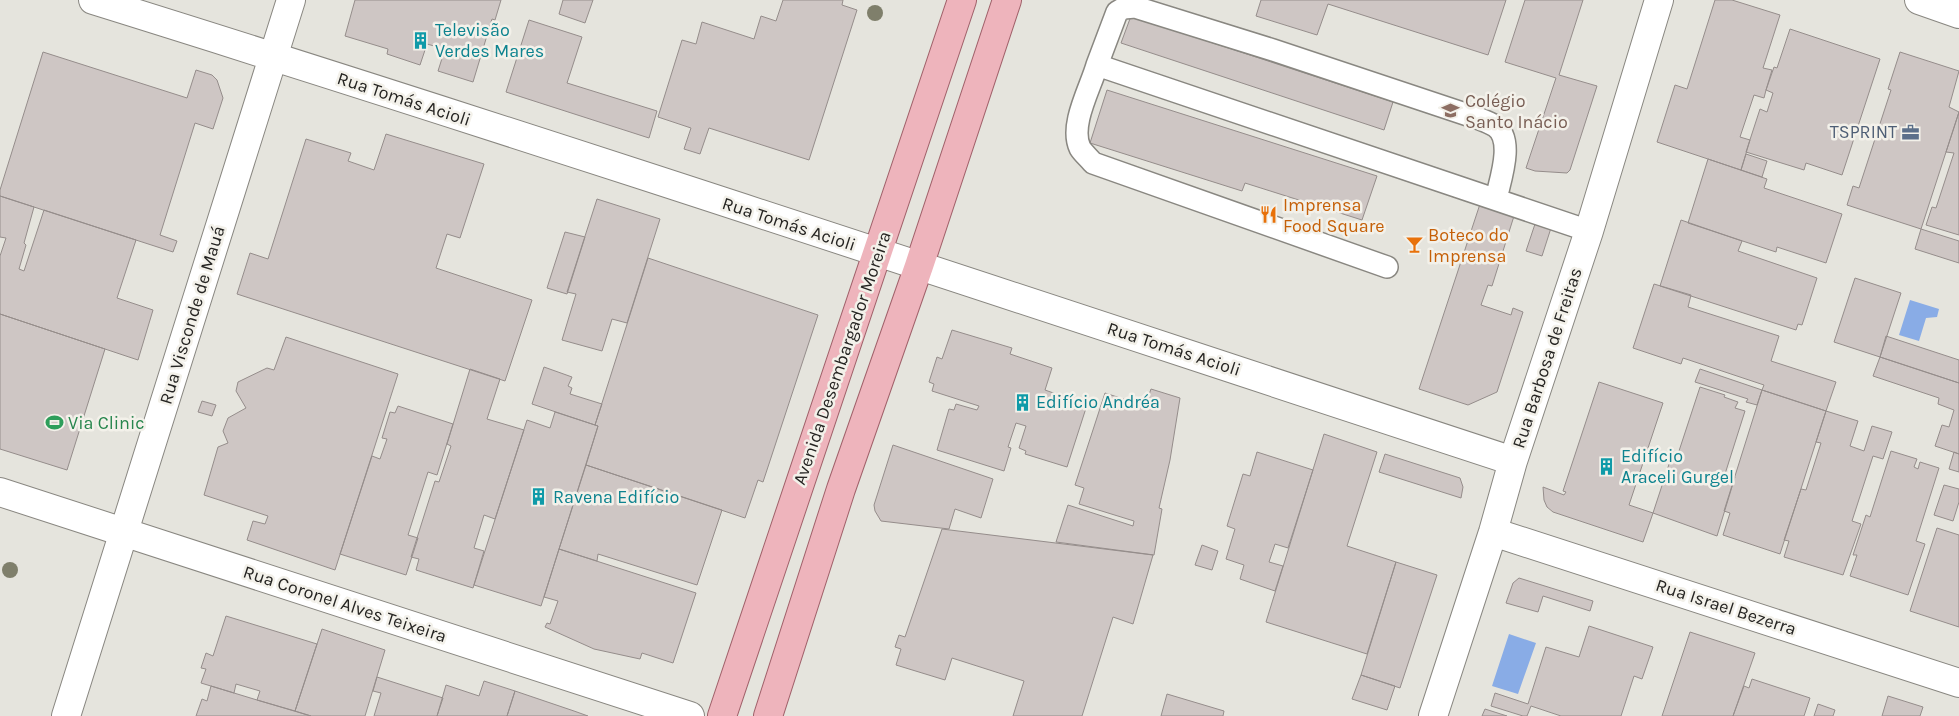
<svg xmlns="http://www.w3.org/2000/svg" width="1959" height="716" font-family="Karla,sans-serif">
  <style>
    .water { fill: #89ace6 }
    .building { fill: #cec6c4; stroke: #958d8b }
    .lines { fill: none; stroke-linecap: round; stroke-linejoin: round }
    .service-casing { stroke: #898781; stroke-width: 24 }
    .minor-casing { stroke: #898781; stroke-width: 30 }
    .tertiary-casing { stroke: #898781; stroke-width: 30 }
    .primary-casing { stroke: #a0616a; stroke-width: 30 }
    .service { stroke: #fff; stroke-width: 21 }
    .minor { stroke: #fff; stroke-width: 28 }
    .tertiary { stroke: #fff; stroke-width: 28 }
    .primary { stroke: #eeb4bc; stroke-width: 28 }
    .tree { fill: #7f7f6b }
    .labels { text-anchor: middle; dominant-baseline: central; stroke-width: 5; stroke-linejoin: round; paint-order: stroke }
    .culture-label { font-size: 18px; fill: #0d838f; stroke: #f3f1ea; text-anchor: start }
    .street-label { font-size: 18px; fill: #252422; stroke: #f3f1ea }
    .education-label { font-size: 18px; fill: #785e54; stroke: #f3f1ea; text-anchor: start }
    .service-label { font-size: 18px; fill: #4e5e75; stroke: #f3f1ea; text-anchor: end }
    .food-label { font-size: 18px; fill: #c56008; stroke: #f3f1ea; text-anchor: start }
    .leisure-label { font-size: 18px; fill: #27864d; stroke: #f3f1ea; text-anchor: start }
  </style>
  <rect width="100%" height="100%" fill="#e5e4dd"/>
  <path class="water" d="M 1910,300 L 1939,309 L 1937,317 L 1926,318 L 1919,341 L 1899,335 Z
    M 1509,634 L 1536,643 L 1518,694 L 1492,686 Z"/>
  <path class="building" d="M 355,0 L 501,0 L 495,20 L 492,19 L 473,82 L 438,71 L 445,49 L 427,44 L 420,65 L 387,54 L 388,49 L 345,36 Z
    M 563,0 L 593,0 L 585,23 L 559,14 Z
    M 783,0 L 843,0 L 842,5 L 857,10 L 809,160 L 709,128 L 700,154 L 684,149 L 691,128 L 658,117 L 682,40 L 696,44 L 702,22 L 754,39 L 761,16 L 776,21 Z
    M 1261,0 L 1506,0 L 1488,55 L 1328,4 L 1317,35 L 1256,16 Z
    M 1525,0 L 1583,0 L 1559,75 L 1597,86 L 1570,170 L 1567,173 L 1535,171 L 1526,168 L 1556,78 L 1505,62 Z
    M 1715,0 L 1732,0 L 1780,15 L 1763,68 L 1772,70 L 1766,90 L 1764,98 L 1754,95 L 1740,137 L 1750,140 L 1741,170 L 1657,142 L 1675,85 L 1687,89 Z
    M 1131,16 L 1393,102 L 1384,130 L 1121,43 Z
    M 529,20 L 582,37 L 567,83 L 657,111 L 649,138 L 506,92 Z
    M 1790,29 L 1880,59 L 1842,175 L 1806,163 L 1804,170 L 1746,152 L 1760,109 L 1767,112 L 1773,93 L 1766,90 L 1774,67 L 1777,68 Z
    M 43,52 L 187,98 L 196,70 L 212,75 L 217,80 L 223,98 L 213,129 L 195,123 L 160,235 L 177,241 L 173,252 L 0,196 L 0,190 Z
    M 1900,52 L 1959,71 L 1949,107 L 1959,112 L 1921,229 L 1847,205 L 1853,186 L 1859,188 L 1891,90 L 1888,89 Z
    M 1107,90 L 1377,176 L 1362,220 L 1245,183 L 1242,191 L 1090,143 Z
    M 1959,112 L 1959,235 L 1926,225 L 1932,207 L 1936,208 L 1954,153 L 1946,152 Z
    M 386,134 L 484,164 L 460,238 L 447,234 L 436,268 L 532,300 L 505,381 L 237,294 L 250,253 L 268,259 L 306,139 L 351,153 L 348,161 L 374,170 Z
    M 1746,154 L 1767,161 L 1762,177 L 1741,170 Z
    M 1708,159 L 1767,179 L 1764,188 L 1842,214 L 1826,263 L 1777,247 L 1776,252 L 1688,223 Z
    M 0,196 L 34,207 L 24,243 L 26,245 L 19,269 L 24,271 L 44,210 L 136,240 L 117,298 L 153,310 L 138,360 L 0,314 L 0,256 L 6,238 L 0,237 Z
    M 597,199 L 660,219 L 627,323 L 612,319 L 602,351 L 562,340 L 576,294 L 567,292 Z
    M 1480,204 L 1514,216 L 1492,286 L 1488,285 L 1481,305 L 1511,315 L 1513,308 L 1523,312 L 1497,392 L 1468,405 L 1419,389 Z
    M 1681,220 L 1742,241 L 1738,251 L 1817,278 L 1802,325 L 1798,324 L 1796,330 L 1660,286 Z
    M 1535,224 L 1551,228 L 1542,256 L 1526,251 Z
    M 1921,229 L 1959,241 L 1959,263 L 1915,249 Z
    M 565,232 L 585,237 L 567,294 L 547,288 Z
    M 648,258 L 818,315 L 763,482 L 758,480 L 745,518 L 586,465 L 598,426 L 595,425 Z
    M 1855,278 L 1901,293 L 1880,357 L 1834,342 Z
    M 1654,284 L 1691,295 L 1688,307 L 1779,336 L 1771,361 L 1836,382 L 1826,411 L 1762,390 L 1764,385 L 1683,358 L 1681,364 L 1633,348 Z
    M 0,314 L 105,349 L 67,470 L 0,449 Z
    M 952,330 L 1012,348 L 1010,354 L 1052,368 L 1045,390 L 1087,405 L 1067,467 L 1025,454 L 1026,451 L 1019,448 L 1026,426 L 1016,423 L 1008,447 L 1011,448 L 1004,471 L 937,450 L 949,409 L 954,410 L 956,404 L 977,410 L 979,406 L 932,391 L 934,384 L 929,382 L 937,357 L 942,359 Z
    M 1886,336 L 1959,360 L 1959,383 L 1880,357 Z
    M 286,337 L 398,374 L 335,570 L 247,540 L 253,521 L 265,524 L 268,516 L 204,495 L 218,447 L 228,443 L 223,431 L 228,418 L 246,408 L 236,391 L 238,382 L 267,368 L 274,370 Z
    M 1880,357 L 1959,383 L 1959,454 L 1935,446 L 1942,425 L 1949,427 L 1954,410 L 1938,404 L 1939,398 L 1873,376 Z
    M 544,367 L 572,377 L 568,386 L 572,388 L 570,394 L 602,404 L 595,425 L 532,404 Z
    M 470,369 L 500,379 L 487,419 L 524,430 L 495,519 L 484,515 L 474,548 L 484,551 L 473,588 L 416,570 L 419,559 L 411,557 L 435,481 L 439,482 L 451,446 L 447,444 Z
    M 1700,369 L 1762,390 L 1757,405 L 1746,402 L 1748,399 L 1695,382 Z
    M 1599,382 L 1663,403 L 1629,505 L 1653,513 L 1643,542 L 1553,512 L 1547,507 L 1544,500 L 1543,487 L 1564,495 L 1566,492 L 1563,491 Z
    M 1700,387 L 1725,395 L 1724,397 L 1738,402 L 1735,408 L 1745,411 L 1725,474 L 1735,477 L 1717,536 L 1653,513 L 1673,452 L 1678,454 Z
    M 1151,389 L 1180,398 L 1170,460 L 1159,508 L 1162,509 L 1154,555 L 1056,542 L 1068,505 L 1133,526 L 1134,521 L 1079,504 L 1084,488 L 1075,485 L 1105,393 L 1145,406 Z
    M 1762,390 L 1826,411 L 1780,554 L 1723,535 L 1730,513 L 1724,511 Z
    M 202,401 L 216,405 L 212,416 L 198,412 Z
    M 398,406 L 453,424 L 437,475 L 428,472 L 408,535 L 418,538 L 406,575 L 340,554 L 372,456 L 380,459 L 387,439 L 382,438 L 390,412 L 395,413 Z
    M 1826,411 L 1858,421 L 1850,446 L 1864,451 L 1872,426 L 1892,432 L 1883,459 L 1873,456 L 1852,521 L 1861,524 L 1843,575 L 1784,557 L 1789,541 L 1784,540 L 1801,489 L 1806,490 L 1821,443 L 1816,442 Z
    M 555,412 L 598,426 L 541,606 L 474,585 L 527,420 L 550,428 Z
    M 1324,434 L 1377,452 L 1347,546 L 1396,562 L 1367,654 L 1266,622 Z
    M 893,445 L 993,479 L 981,518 L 955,509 L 949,529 L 881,521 L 875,511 L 874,505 Z
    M 1891,451 L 1917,459 L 1914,467 L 1918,469 L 1920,462 L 1939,468 L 1916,541 L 1925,544 L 1908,595 L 1850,576 L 1857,555 L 1853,555 L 1866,515 L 1870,517 Z
    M 1257,452 L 1313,470 L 1288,548 L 1275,544 L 1269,562 L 1283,566 L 1275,591 L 1240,579 L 1244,565 L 1226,559 L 1235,529 L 1227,526 L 1243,474 L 1250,476 Z
    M 1954,452 L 1959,454 L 1959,472 L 1949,469 Z
    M 1385,454 L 1460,478 L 1463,487 L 1461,498 L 1379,472 Z
    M 586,465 L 722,510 L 697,585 L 598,554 L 597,561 L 559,549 Z
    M 1944,485 L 1959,489 L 1959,502 L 1953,521 L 1934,515 Z
    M 1937,528 L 1959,535 L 1959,627 L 1910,611 Z
    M 942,529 L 1153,555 L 1133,624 L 1113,617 L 1082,716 L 1013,716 L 1024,681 L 952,658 L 945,680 L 896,665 L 901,649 L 895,647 L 899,635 L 905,637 Z
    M 1202,545 L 1218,551 L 1212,570 L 1195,565 Z
    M 559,549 L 696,593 L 673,663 L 642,653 L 640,659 L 594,649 L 545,627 L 547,623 L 550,624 L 558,601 L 544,597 Z
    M 1396,562 L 1437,575 L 1400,688 L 1361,675 Z
    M 1519,578 L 1593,601 L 1590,611 L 1543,596 L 1538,612 L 1506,603 L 1513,583 Z
    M 226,616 L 317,644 L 295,711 L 257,700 L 260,691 L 236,684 L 234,693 L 201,683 L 206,669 L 201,668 L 206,653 L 213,656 Z
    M 1589,626 L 1653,647 L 1642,679 L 1634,676 L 1621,716 L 1561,716 L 1531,706 L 1527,716 L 1523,716 L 1491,706 L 1495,693 L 1528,704 L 1546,647 L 1579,657 Z
    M 322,629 L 385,650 L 365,716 L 311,716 L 295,711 Z
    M 1690,632 L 1755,653 L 1733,716 L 1662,716 Z
    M 1361,675 L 1395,686 L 1387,710 L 1352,699 Z
    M 377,677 L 443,698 L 437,716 L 374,716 L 381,693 L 373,691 Z
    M 1752,679 L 1810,698 L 1804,716 L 1733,716 L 1744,686 L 1749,688 Z
    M 484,681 L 515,691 L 507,716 L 437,716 L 446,685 L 479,696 Z
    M 211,686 L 257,700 L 311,716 L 196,716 L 202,699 L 207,701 Z
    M 515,691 L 574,711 L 588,716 L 507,716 Z
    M 1167,694 L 1224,711 L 1223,716 L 1161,716 Z
    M 1888,696 L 1923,707 L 1920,716 L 1882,716 Z
    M 1818,704 L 1835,710 L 1833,716 L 1814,716 Z
    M 1485,709 L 1507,716 L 1482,716 Z"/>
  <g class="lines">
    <defs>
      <path id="service" d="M 1097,65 L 1117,12 L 1124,8 L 1135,7 L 1273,50 L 1480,119 C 1485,121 1490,123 1495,126 C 1515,139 1500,180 1496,199
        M 1387,267 L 1093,163 C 1089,158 1083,153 1080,148 C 1069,125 1091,87 1097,65 L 1589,231"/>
      <path id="minor" d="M 93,0 C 568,148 1040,306 1513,461
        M 1919,0 L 1959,14
        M 0,492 L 690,716
        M 1493,532 L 1959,683
        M 1433,716 L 1493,532 L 1513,461 L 1589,231 L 1659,0"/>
      <path id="tertiary" d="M 66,716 L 291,0"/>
      <path id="primary" d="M 722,716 L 962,0
        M 768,716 L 841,489 L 919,266 L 1007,0"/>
    </defs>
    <use href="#service" class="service-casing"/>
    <use href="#minor" class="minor-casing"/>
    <use href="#tertiary" class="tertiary-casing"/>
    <use href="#primary" class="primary-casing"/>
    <use href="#service" class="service"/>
    <use href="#minor" class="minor"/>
    <use href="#tertiary" class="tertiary"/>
    <use href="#primary" class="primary"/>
  </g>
  <g class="tree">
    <circle cx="875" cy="13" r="8"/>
    <circle cx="10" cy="570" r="8"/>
  </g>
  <defs>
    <symbol id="building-bare" viewBox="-9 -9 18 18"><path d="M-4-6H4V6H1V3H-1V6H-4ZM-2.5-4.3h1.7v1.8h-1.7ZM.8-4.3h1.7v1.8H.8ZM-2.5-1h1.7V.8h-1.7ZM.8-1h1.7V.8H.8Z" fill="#0f9aa8" stroke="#f3f1ea" stroke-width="2.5" paint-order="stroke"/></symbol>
    <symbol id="school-bare" viewBox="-9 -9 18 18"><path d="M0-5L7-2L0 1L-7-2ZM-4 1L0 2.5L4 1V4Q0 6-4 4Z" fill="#8d6e63" stroke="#f3f1ea" stroke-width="2.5" paint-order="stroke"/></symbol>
    <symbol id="office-bare" viewBox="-9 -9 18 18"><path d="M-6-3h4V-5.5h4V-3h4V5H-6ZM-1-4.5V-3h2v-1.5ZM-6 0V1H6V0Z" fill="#5c6f8a" stroke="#f3f1ea" stroke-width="2.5" paint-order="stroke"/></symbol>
    <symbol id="restaurant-bare" viewBox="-9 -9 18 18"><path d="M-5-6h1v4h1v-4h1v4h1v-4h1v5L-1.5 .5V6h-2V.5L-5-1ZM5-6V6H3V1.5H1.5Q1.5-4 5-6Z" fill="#e8710a" stroke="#f3f1ea" stroke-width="2.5" paint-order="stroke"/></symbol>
    <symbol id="bar-bare" viewBox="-9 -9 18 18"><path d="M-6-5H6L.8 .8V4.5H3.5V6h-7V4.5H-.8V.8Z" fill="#e8710a" stroke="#f3f1ea" stroke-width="2.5" paint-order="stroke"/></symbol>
    <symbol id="stadium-bare" viewBox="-9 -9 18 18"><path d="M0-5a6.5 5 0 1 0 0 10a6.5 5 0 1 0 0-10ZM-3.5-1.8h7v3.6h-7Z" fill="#2e9e5b" stroke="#f3f1ea" stroke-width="2.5" paint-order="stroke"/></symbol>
  </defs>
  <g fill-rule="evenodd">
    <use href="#building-bare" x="408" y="28" width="25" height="25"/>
    <use href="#school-bare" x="1438" y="98" width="25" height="25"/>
    <use href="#office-bare" x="1898" y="120" width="25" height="25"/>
    <use href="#restaurant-bare" x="1256" y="202" width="25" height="25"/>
    <use href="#bar-bare" x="1402" y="232" width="25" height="25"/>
    <use href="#building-bare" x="1010" y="390" width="25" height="25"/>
    <use href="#stadium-bare" x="42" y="410" width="25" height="25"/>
    <use href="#building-bare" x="1594" y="454" width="25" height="25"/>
    <use href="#building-bare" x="526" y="484" width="25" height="25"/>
  </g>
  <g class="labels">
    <g class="culture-label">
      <text x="435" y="30">Televisão<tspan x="435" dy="21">Verdes Mares</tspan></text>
      <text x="1036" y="402">Edifício Andréa</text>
      <text x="1621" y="456">Edifício<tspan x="1621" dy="21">Araceli Gurgel</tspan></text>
      <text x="553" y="497">Ravena Edifício</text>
    </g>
    <g class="street-label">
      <text transform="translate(404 99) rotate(18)">Rua Tomás Acioli</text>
      <text transform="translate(789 224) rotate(18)">Rua Tomás Acioli</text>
      <text transform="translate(192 315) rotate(-73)">Rua Visconde de Mauá</text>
      <text transform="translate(1174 349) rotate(18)">Rua Tomás Acioli</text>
      <text transform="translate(842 358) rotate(-71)">Avenida Desembargador Moreira</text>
      <text transform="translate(1547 358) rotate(-72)">Rua Barbosa de Freitas</text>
      <text transform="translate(345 604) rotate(18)">Rua Coronel Alves Teixeira</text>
      <text transform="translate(1726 607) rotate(18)">Rua Israel Bezerra</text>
    </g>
    <g class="education-label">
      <text x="1465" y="101">Colégio<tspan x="1465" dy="21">Santo Inácio</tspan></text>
    </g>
    <g class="service-label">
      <text x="1897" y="132">TSPRINT</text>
    </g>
    <g class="food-label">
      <text x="1283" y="205">Imprensa<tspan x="1283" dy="21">Food Square</tspan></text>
      <text x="1428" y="235">Boteco do<tspan x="1428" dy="21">Imprensa</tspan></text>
    </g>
    <g class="leisure-label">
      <text x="68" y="423">Via Clinic</text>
    </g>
  </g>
</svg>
